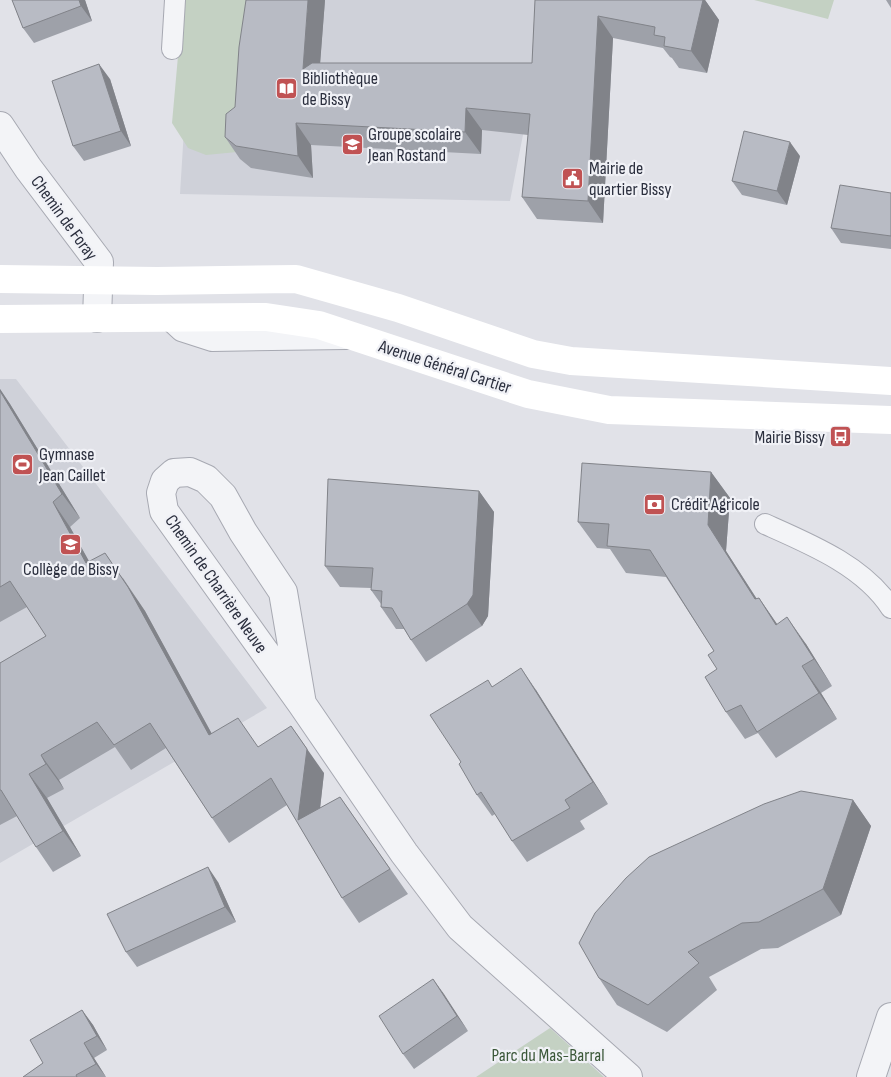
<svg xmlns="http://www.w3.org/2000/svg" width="891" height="1077" font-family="'Sofia Sans Condensed',sans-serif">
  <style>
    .built { fill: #cfd1d9 }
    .green { fill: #c4d1c3 }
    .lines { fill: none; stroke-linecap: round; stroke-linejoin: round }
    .lane-casing { stroke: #a7a9b2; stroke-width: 22 }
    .street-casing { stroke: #a7a9b2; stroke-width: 30 }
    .lane { stroke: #f3f4f7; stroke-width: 20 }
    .street { stroke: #f3f4f7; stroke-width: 28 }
    .secondary { stroke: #fff; stroke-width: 28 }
    .wall { fill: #9ea1a9 }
    .shaded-wall { fill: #818389 }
    .building { fill: #b8bbc4; stroke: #818389 }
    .labels { text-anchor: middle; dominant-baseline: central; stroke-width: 4.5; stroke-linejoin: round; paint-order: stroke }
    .poi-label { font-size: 18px; fill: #2b2f3e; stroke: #f0f1f6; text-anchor: start }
    .street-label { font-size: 18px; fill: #2b2f3e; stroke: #f0f1f6 }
    .park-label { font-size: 18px; fill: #3b5839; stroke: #f0f1f6 }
  </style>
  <rect width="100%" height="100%" fill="#e1e2e8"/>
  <path class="built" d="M 192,0 L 614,0 L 531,94 L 510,201 L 180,194 Z
    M 0,379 L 16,379 L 267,708 L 0,863 Z"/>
  <path class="green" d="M 183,0 L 258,0 L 237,152 L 206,155 L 188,148 L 172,123 Z
    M 754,0 L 834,0 L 828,19 Z
    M 550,1028 L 604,1077 L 476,1077 Z"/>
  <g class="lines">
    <defs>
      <path id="lane" d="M 172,49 L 175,0
        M 167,318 L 181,331 L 212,341 L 346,339
        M 765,524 C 810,544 864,566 891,608"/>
      <path id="street" d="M 0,126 L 28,168 L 99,262 L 97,318
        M 302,704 L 283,592 L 243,532 L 223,496 L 206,479 L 190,472 L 174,473 L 165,481 L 161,493 L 164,511 L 302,704 L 404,853 L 460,927 L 628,1077
        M 871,1077 L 891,1017"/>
    </defs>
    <use href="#lane" class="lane-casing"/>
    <use href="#street" class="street-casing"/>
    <use href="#lane" class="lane"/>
    <use href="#street" class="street"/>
    <path class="secondary" d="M 0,279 L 157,281 L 296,279 L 398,308 L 533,354 L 571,361 L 891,381
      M 0,319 L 266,317 L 319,325 L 528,394 L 609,410 L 891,420"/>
  </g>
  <path class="wall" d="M 12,0 L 85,0 L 92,21 L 34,43 L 23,28 Z
    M 325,0 L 320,63 L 532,63 L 535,0 L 705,0 L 719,20 L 707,73 L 679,68 L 672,58 L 670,57 L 663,48 L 613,38 L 603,223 L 537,219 L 522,197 L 528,135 L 482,130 L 481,154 L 311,145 L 313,178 L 251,168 L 240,159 L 225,137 L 235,107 Z
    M 886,0 L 891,0 L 891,8 Z
    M 110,79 L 131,146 L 84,161 L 73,146 Z
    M 800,156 L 787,205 L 742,195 L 732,181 Z
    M 891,193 L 891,249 L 841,243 L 831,228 Z
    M 0,389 L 10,404 L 80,518 L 70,527 L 89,562 L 123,578 L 145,611 L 212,734 L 258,747 L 324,773 L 320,808 L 340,797 L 408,894 L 359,923 L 342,898 L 287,805 L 229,843 L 212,818 L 166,748 L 131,770 L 115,747 L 59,780 L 64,789 L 47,798 L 81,856 L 53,872 L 36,847 L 17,816 L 0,825 L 0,663 L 46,636 L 27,607 L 0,622 Z
    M 711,472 L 730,498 L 726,551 L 757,599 L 759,598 L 777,624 L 806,644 L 832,686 L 821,693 L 837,719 L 776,758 L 758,733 L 745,739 L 726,712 L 714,651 L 666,577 L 626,573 L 610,549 L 597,548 L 578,522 Z
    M 479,491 L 494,512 L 488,616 L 482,626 L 426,662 L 411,640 L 404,629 L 396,629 L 381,607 L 381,604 L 371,590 L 371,588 L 340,587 L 325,566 Z
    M 493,686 L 536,690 L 608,804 L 580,821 L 585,829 L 527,862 L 512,841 L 495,814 L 492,816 L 477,795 L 461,762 Z
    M 853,800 L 871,826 L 841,915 L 778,948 L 761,949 L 709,977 L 717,990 L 667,1032 L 617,1005 L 599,978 Z
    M 218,882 L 236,922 L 137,967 L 126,952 Z
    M 433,979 L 468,1031 L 414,1069 L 403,1054 Z
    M 82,1010 L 93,1025 L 107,1050 L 94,1058 L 106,1077 L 23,1077 L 43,1063 Z"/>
  <path class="shaded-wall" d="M 79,0 L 85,0 L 92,21 L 81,6 Z
    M 308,0 L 325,0 L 318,91 L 303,69 Z
    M 703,0 L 705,0 L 719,20 L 707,73 L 691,51 Z
    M 598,16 L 613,38 L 603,223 L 588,201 Z
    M 99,64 L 110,79 L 131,146 L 121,131 Z
    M 466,108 L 482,130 L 481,154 L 465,132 Z
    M 296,123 L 311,145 L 313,178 L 298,156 Z
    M 790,142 L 800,156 L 787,205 L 777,191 Z
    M 0,389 L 10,404 L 80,518 L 62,494 L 0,391 Z
    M 711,472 L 730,498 L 726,551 L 774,626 L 755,599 L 708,525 Z
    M 479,491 L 494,512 L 488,616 L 482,626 L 467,604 Z
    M 53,502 L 70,527 L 104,588 L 86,563 Z
    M 105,553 L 145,611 L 226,760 L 209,735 Z
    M 759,598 L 777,624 L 776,625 Z
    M 787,617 L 806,644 L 832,686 L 814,659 Z
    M 802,666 L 821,693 L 837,719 L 819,693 Z
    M 521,668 L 536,690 L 608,804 L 593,782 Z
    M 291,726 L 324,773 L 316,845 L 298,820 Z
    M 41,755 L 59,780 L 64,789 L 46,764 Z
    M 29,774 L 47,798 L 81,856 L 63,831 Z
    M 853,800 L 871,826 L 841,915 L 823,889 Z
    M 208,867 L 218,882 L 236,922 L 225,907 Z
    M 433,979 L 444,994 L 468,1031 L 457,1016 Z
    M 82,1010 L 93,1025 L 107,1050 L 97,1036 Z
    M 84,1043 L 94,1058 L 106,1077 L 96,1064 Z"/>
  <path class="building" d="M 12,0 L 79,0 L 81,6 L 23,28 Z
    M 246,0 L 308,0 L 303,69 L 312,63 L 532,63 L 535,0 L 703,0 L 691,51 L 664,46 L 665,37 L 654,35 L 655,27 L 598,16 L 588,201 L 522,197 L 530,114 L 466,108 L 465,132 L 296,123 L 298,156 L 236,146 L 225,137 L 226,114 L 235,107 L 239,47 Z
    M 99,64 L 121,131 L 73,146 L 52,81 Z
    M 744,131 L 790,142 L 777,191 L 732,181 Z
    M 840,185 L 891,193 L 891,236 L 831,228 Z
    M 0,391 L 62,494 L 53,502 L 86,563 L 105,553 L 128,587 L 209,735 L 238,718 L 258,747 L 291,726 L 307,749 L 298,820 L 340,797 L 390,869 L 342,898 L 271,778 L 212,818 L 150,723 L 114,745 L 97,722 L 41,755 L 46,764 L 29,774 L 63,831 L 36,847 L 1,790 L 0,790 L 0,663 L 46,636 L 10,581 L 0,587 Z
    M 582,463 L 711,472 L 708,525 L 755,599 L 759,598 L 776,625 L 787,617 L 814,659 L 802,666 L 819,693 L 757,732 L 741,705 L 726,712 L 705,677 L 717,669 L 708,655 L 714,651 L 650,550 L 607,546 L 609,524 L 578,522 Z
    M 328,479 L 479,491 L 473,595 L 467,604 L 411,640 L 392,608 L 381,607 L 382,591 L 371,590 L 373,568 L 325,566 Z
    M 521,668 L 593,782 L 565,800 L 570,808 L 512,841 L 481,792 L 477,795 L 459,764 L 461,762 L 430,715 L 488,680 L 492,687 Z
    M 801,791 L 853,800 L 823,889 L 759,922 L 742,923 L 688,952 L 699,963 L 648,1005 L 599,978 L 579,943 L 595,913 L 626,878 L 649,857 L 764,804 Z
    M 208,867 L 225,907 L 126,952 L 107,914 Z
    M 433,979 L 457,1016 L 403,1054 L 379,1016 Z
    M 82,1010 L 97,1036 L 84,1043 L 96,1064 L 76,1075 L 77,1077 L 23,1077 L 43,1063 L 30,1040 Z"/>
  <defs>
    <symbol id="library-square" viewBox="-11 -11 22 22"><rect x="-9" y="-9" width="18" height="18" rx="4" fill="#c05253" stroke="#f0f1f6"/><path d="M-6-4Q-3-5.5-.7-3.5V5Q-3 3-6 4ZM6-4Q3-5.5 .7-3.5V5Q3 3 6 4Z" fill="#fff"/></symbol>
    <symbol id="school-square" viewBox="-11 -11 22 22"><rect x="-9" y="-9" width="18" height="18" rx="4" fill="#c05253" stroke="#f0f1f6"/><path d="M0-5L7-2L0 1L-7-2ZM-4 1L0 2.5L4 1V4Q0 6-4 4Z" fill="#fff"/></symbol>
    <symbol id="civic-square" viewBox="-11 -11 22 22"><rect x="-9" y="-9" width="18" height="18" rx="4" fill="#c05253" stroke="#f0f1f6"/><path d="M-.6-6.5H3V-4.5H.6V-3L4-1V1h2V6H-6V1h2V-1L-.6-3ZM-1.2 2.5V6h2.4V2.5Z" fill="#fff"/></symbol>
    <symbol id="bus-square" viewBox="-11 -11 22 22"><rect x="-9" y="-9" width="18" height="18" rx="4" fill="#c05253" stroke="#f0f1f6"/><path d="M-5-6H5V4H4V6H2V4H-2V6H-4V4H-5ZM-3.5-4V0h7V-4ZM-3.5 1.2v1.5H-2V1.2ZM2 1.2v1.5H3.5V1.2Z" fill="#fff"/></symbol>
    <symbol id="stadium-square" viewBox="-11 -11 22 22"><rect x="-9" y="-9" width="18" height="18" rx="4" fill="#c05253" stroke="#f0f1f6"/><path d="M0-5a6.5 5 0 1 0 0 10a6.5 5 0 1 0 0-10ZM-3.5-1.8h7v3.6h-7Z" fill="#fff"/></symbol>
    <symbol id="bank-square" viewBox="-11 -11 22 22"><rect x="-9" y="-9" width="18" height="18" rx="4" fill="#c05253" stroke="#f0f1f6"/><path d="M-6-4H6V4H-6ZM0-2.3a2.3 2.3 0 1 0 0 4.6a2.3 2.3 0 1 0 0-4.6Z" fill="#fff"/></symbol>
  </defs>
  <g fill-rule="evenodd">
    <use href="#library-square" x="274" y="76" width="25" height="25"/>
    <use href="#school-square" x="340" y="132" width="25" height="25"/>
    <use href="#civic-square" x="560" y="166" width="25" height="25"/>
    <use href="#bus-square" x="828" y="424" width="25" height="25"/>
    <use href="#stadium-square" x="10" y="452" width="25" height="25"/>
    <use href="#bank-square" x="642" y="492" width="25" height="25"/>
    <use href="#school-square" x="58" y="532" width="25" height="25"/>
  </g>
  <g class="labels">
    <g class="poi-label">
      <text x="302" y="78">Bibliothèque<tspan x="302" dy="21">de Bissy</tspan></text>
      <text x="368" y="134">Groupe scolaire<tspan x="368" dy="21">Jean Rostand</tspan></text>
      <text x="589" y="168">Mairie de<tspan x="589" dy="21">quartier Bissy</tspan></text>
      <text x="825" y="437" text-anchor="end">Mairie Bissy</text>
      <text x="39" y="454">Gymnase<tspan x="39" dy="21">Jean Caillet</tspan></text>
      <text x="671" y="504">Crédit Agricole</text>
      <text x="71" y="569" text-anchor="middle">Collège de Bissy</text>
    </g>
    <g class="street-label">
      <text transform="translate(64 218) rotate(54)">Chemin de Foray</text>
      <text transform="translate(445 367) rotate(18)">Avenue Général Cartier</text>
      <text transform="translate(216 584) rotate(55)">Chemin de Charrière Neuve</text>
    </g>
    <g class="park-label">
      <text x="548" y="1055">Parc du Mas-Barral</text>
    </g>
  </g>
</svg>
